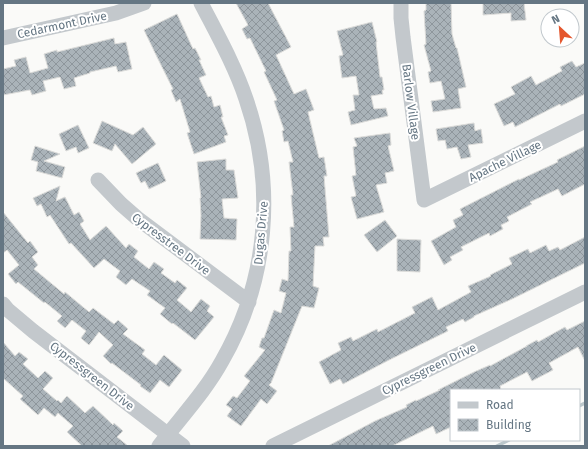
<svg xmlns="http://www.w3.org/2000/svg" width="588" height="449" font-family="'Fira Sans',sans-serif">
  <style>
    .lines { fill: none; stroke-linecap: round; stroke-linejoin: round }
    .stream { stroke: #bbc7cb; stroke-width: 3.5 }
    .building { fill: url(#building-cross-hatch); stroke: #dcdcda }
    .minor { stroke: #c3c8cc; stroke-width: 15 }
    .labels { text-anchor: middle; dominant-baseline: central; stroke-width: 4; stroke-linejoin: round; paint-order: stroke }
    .street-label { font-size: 12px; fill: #657683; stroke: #fff }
  </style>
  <defs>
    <pattern id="building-cross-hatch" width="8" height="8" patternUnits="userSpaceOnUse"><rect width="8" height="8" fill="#aab3b9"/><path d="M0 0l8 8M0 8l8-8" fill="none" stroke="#8e969c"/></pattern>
  </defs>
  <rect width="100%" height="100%" fill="#fafaf8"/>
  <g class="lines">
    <path class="stream" d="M 579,406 L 585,403
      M 497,446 L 509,440"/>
  </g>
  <path class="building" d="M 236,3 L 268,3 L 291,47 L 276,55 L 294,94 L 306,89 L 314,110 L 308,112 L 319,158 L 324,157 L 327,176 L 324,176 L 329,237 L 323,237 L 324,246 L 315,246 L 313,286 L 319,288 L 314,308 L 302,306 L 271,383 L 269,385 L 277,391 L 267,404 L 261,399 L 241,426 L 227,416 L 232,409 L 226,405 L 233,396 L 237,398 L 250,381 L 244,376 L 265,350 L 259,347 L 262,338 L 264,338 L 274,310 L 281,313 L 286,293 L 279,291 L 282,279 L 288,281 L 289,251 L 291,251 L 290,227 L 294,227 L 291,195 L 293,195 L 289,162 L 293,162 L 288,141 L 284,142 L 282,131 L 284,130 L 274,101 L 277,100 L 264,72 L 266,71 L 250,38 L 247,39 L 242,29 L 248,25 Z
    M 426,3 L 451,3 L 452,34 L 456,48 L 457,48 L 466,87 L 458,89 L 461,108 L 433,112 L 431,101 L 445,99 L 441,81 L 430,83 L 428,72 L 431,71 L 424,45 L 426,44 L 424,11 L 426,10 Z
    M 483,3 L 524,3 L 526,20 L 511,21 L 511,13 L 483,15 Z
    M 177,14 L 193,49 L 195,48 L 201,60 L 199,60 L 206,75 L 199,78 L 208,97 L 211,96 L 214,107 L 220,105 L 223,117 L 221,117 L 228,135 L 224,136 L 226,142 L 194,154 L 187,133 L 190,132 L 180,99 L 176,102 L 171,90 L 173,89 L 157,57 L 144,30 Z
    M 372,22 L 377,42 L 376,42 L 380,77 L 382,77 L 384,90 L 382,90 L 383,94 L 371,96 L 374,109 L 386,108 L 388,116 L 351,125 L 348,112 L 355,110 L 353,95 L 359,95 L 356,76 L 342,78 L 339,56 L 343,55 L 337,31 Z
    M 114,38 L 115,44 L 126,42 L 132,69 L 118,72 L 116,66 L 90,72 L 90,73 L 74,78 L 76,86 L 64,89 L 60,77 L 43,81 L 46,91 L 32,95 L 30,90 L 3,95 L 3,69 L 16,66 L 14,60 L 26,57 L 30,73 L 48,68 L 44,54 L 57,50 L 57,52 Z
    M 572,61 L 576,67 L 585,63 L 585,94 L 561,106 L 560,104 L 515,127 L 513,122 L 504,126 L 494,104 L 515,94 L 511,87 L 531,76 L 536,85 L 562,71 L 560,67 Z
    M 102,121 L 133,135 L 143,127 L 156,144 L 132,164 L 115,144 L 112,151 L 93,143 Z
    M 474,123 L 475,131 L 481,129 L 483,143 L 468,145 L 471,157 L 461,159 L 457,147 L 447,149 L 445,140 L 438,141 L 436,129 Z
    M 78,125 L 89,148 L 78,153 L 76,147 L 66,151 L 59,134 Z
    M 390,133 L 391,145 L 388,146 L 394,171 L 385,173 L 387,183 L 376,185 L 384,212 L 357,219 L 351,197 L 356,196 L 352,176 L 356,175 L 353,147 L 357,146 L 354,138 Z
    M 35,146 L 60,154 L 44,161 L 65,167 L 62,178 L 36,171 L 38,162 L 31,160 Z
    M 585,146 L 585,184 L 562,196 L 558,189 L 530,202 L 532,204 L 507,217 L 509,221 L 501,225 L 503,229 L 490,236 L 489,233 L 461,247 L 463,250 L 450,257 L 452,260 L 444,265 L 431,241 L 456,227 L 453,220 L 463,215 L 460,209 L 519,179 L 519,180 L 558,162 L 557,160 Z
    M 226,159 L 226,170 L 234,170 L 238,198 L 222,199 L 224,218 L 237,219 L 236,240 L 200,239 L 201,215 L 200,198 L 201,198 L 197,162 Z
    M 158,163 L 166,181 L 149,189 L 145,181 L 141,183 L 136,173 Z
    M 60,186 L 56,201 L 65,197 L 74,215 L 79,212 L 84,221 L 80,224 L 90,240 L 106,226 L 126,248 L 129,244 L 138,251 L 134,257 L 149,269 L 154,262 L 164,269 L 161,273 L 175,283 L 177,280 L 187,288 L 177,300 L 191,312 L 201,299 L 210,306 L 207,311 L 214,317 L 195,340 L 173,323 L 172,324 L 160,314 L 165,308 L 147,295 L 150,291 L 132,279 L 126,285 L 116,277 L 120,271 L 104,259 L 94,268 L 71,243 L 69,244 L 50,215 L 47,217 L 41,204 L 37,206 L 33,198 Z
    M 3,212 L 28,243 L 30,241 L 38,252 L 32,257 L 38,265 L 34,269 L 64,294 L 65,292 L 89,312 L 93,308 L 114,324 L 118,320 L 128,329 L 123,334 L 145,350 L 142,354 L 156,365 L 164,355 L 182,370 L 169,387 L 160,380 L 150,393 L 140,386 L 141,385 L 112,363 L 111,364 L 103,356 L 113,345 L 99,332 L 89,345 L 81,338 L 86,331 L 72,320 L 65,328 L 57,321 L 62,316 L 45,302 L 44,303 L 18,282 L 16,284 L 8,274 L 19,265 L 7,250 L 3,253 Z
    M 385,220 L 397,236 L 377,252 L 364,235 Z
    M 585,237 L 585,263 L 512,299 L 474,316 L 474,317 L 465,322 L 463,319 L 446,327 L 448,331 L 391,359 L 343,384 L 340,379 L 330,384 L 319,362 L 341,350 L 338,343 L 351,337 L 353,341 L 377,329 L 378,332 L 415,313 L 412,307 L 432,297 L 438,310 L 471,292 L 468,286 L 491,276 L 490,275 L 512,264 L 509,258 L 528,249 L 530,253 L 546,245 L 549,251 L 558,247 L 560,250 Z
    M 397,239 L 421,240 L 420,272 L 397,271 Z
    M 585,321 L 585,361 L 578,347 L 549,363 L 553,370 L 532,381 L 527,372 L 500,386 L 501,390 L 451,390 L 451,427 L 436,434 L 433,426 L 392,446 L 328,446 L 375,421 L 407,407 L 406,405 L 416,400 L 416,401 L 440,390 L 438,390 L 474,372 L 490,365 L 490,366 L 527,346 L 526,346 L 537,340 L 538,342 L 565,327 L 567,330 Z
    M 3,342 L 15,356 L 19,352 L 28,359 L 23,364 L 38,378 L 45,371 L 53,378 L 43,389 L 57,401 L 58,400 L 61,403 L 67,396 L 85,413 L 93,406 L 113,425 L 114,423 L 123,431 L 117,437 L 128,446 L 82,446 L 67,432 L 73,426 L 58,413 L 55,417 L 44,408 L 38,415 L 20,399 L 23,396 L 3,378 Z"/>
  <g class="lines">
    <path class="minor" d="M 401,3 L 401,18 L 403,37 L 424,200 L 585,121
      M 3,38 L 116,13 L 144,3
      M 98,180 L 121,204 L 137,218 L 249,302
      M 3,304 L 8,310 L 33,331 L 183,446
      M 159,446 C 180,418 205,392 222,361 C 268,281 276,186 246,99 C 235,66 217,34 201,3
      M 273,446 L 585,292"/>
  </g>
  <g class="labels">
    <g class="street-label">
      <text transform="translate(62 25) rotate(-12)">Cedarmont Drive</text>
      <text transform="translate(411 102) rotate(83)">Barlow Village</text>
      <text transform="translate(505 161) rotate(-26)">Apache Village</text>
      <text transform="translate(261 233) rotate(-85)">Dugas Drive</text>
      <text transform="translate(171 244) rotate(37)">Cypresstree Drive</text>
      <text transform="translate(429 369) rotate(-26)">Cypressgreen Drive</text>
      <text transform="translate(92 376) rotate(38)">Cypressgreen Drive</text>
    </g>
  </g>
  <rect width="588" height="449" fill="none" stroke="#657683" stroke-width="8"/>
  <rect x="450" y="389" width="130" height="52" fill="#ffffff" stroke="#c1c8cd"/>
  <rect x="458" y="402" width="20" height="6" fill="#c3c8cc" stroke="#c1c8cd"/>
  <text x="486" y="409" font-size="12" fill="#657683">Road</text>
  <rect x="458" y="419" width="20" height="12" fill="url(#building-cross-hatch)" stroke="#c1c8cd"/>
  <text x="486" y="429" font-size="12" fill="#657683">Building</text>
  <g transform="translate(560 28) rotate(334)"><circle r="19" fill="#ffffff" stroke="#c1c8cd"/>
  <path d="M0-3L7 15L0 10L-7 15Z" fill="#e4572e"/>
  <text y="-6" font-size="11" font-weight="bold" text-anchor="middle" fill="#657683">N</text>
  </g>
</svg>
